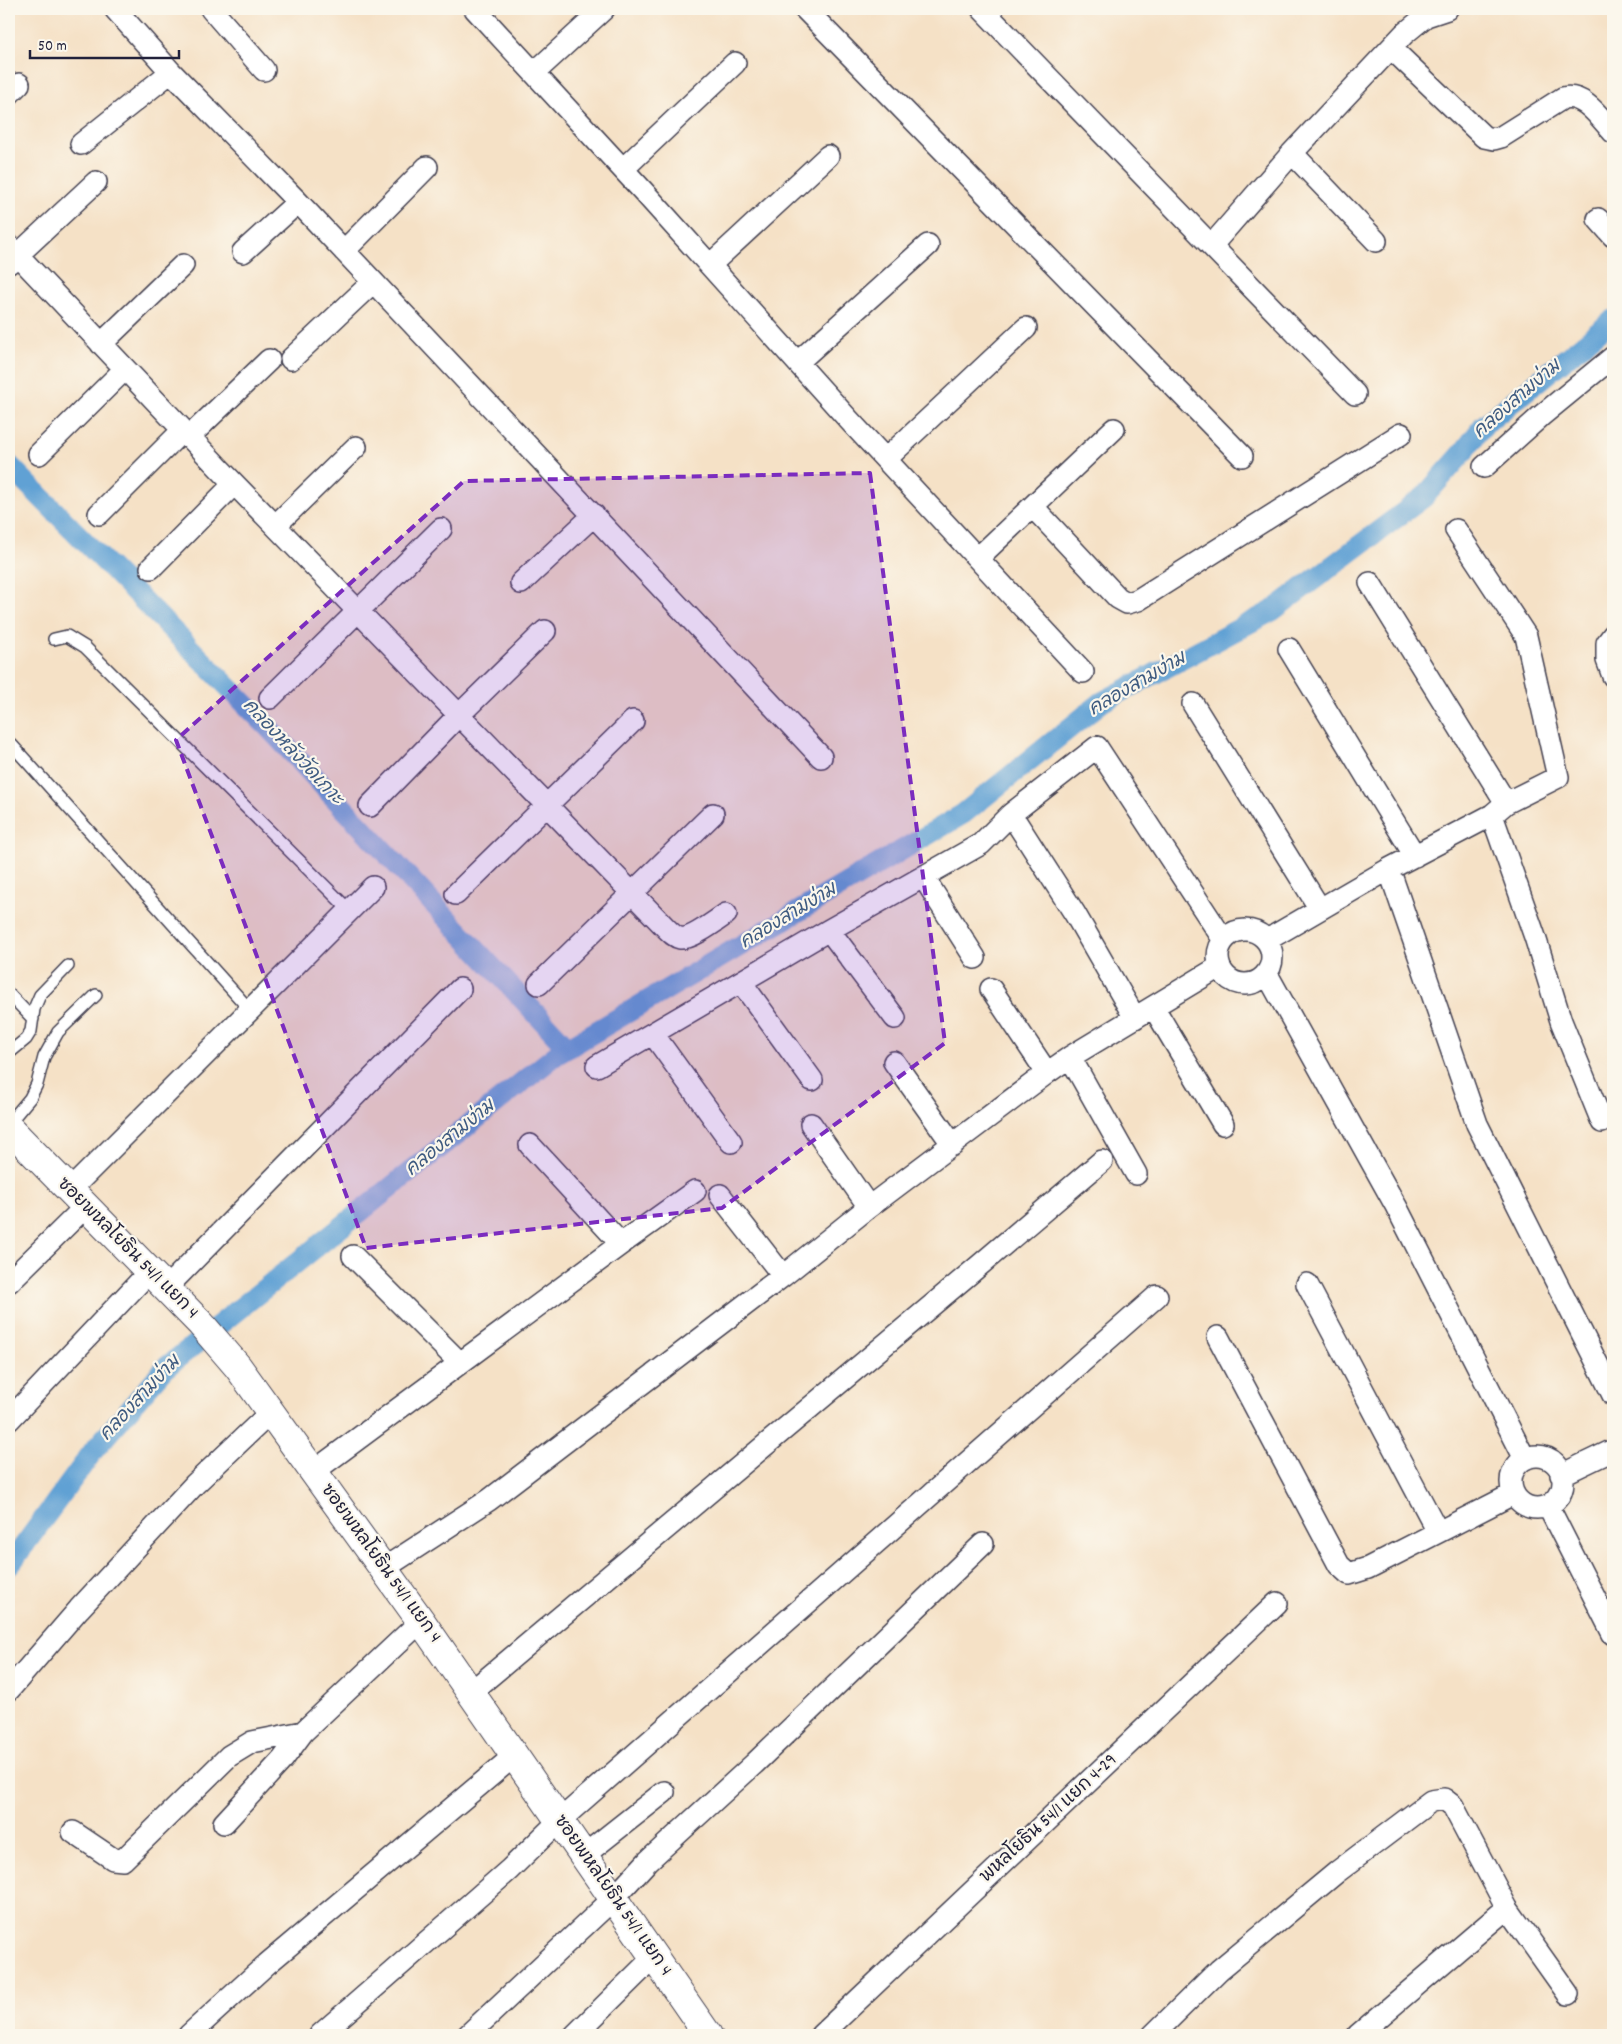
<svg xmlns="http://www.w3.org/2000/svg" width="1622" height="2044" font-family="Dekko,'Playpen Sans Thai',sans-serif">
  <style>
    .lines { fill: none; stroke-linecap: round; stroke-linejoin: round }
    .canal { stroke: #61a1d4; stroke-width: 21 }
    .lane-casing { stroke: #423f50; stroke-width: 14 }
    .street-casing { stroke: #423f50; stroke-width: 24 }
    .secondary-casing { stroke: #423f50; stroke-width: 30 }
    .lane { stroke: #fff; stroke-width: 11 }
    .street { stroke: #fff; stroke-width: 21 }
    .secondary { stroke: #fff; stroke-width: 28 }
    .marked { fill: #7b2cbf; fill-opacity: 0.2; stroke: #7b2cbf; stroke-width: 4; stroke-dasharray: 10 6; stroke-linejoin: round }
    .labels { text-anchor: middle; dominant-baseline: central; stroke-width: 4.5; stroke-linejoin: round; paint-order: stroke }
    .street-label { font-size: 18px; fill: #22223b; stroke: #fbf7ec }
    .water-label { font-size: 19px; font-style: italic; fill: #3e5b80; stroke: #fbf7ec }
  </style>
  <rect width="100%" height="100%" fill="#fbf7ec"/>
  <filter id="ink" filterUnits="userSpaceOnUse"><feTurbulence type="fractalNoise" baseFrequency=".02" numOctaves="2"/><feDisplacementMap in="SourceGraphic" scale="10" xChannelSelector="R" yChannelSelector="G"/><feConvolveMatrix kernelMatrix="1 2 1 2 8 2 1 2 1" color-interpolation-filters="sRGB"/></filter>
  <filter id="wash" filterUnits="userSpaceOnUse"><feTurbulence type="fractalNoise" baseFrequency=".0096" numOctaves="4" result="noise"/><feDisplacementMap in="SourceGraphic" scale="20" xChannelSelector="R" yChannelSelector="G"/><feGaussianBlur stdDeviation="1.12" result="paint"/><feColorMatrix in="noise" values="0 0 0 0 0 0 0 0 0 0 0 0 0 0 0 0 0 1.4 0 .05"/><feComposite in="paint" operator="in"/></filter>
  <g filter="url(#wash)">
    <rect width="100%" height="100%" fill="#f5e1c6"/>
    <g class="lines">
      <path class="canal" d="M 9,465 L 268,727 L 568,1048
        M 9,1566 L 94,1450 L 164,1369 L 556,1055 L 963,814 L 1102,702 L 1272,611 L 1424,497 L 1462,454 L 1483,426 L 1613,320"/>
    </g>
  </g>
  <g filter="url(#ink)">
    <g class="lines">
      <defs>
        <path id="lane" d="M 54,639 L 67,636 L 85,647 L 350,911
          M 11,744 L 250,1010
          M 9,994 L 33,1019
          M 9,1053 L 26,1039 L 31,1031 L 34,1009 L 40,995 L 68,966
          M 9,1123 L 30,1098 L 37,1084 L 44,1057 L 58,1032 L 96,995"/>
        <path id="street" d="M 115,9 L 171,72 L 298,202 L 821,757
          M 211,9 L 264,70
          M 475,9 L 643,191 L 849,420 L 1083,672
          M 805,9 L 1242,456
          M 982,9 L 1355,394
          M 1391,48 L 1484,137 L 1494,139 L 1501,137 L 1563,98 C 1584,93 1600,118 1613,132
          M 534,73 L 604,9
          M 9,94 L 19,84
          M 81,144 L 171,72
          M 1292,153 L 1376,241
          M 623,169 L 735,63
          M 1598,219 L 1613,236
          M 1212,245 L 1292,153 L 1404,34 L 1426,16 L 1447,9
          M 9,246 L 219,468 L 667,929 C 671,933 675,937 680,938 C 691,940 717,920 726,914
          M 344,251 L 427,167
          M 243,252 L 298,202
          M 9,263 L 96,182
          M 710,265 L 828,156
          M 101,344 L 183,265
          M 291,359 L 373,282
          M 798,362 L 928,245
          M 189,437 L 269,360
          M 39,454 L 124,370
          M 886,459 L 1026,328
          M 1484,467 L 1541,416 L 1613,357
          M 1033,507 L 1118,598 L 1127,603 L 1138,600 L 1401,434
          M 99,514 L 183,430
          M 276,525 L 356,447
          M 978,558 L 1114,429
          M 151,568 L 234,484
          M 521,583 L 594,515
          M 1370,583 L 1506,803
          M 1613,635 L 1607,643 L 1607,660 L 1613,676
          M 1289,649 L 1415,856
          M 270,698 L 441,529
          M 1193,704 L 1320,909
          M 370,806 L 459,715 L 545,631
          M 1011,814 L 1097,747 L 1223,939
          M 1492,815 L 1535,937 L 1561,1021 L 1602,1122
          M 1389,869 L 1477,1124 L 1613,1395
          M 924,878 L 975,958
          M 456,894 L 633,721
          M1218 957a27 27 0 1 1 54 0a27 27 0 1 1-54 0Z
          M 829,930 L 895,1018
          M 1267,940 L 1389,869 L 1492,815 L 1506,803 L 1558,777 L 1526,636 L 1456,530
          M 1267,974 L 1396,1206 L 1525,1459
          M 741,982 L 812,1080
          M 539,984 L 713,814
          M 991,989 L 1047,1073
          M 1154,1008 L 1223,1124
          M 653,1034 L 731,1142
          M 1070,1057 L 1136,1174
          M 894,1062 L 953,1145
          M 597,1066 L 829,930 L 981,844 L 1011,814 L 1075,914 L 1135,1018
          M 811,1124 L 869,1207
          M 530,1145 L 621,1244
          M 69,1191 L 373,887
          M 720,1195 L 783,1276
          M 353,1256 L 460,1363
          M 9,1282 L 85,1207
          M 1307,1284 L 1438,1532
          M 166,1288 L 460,989
          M 1218,1337 L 1339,1565 L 1349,1574 L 1368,1568 L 1513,1494
          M 9,1420 L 150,1271
          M1511 1482a26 26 0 1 1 52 0a26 26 0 1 1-52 0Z
          M 313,1472 L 621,1244 L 695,1191
          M 1561,1475 L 1613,1450
          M 1548,1506 L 1613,1634
          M 383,1569 L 489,1500 L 783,1276 L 869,1207 L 1047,1073 L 1070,1057 L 1219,967
          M 9,1690 L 79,1609 L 195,1484 L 270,1413
          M 471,1692 L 974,1270 L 1102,1161
          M 224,1823 L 283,1759 L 303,1732 L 421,1621
          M 73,1832 L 113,1859 L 123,1860 L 229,1756 L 252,1742 L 303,1732
          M 583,1856 L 664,1792
          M 189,2035 L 267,1964 L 514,1756
          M 320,2035 L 509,1870 L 559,1821 L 1157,1296
          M 468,2035 L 613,1899 L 648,1861 L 754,1764 L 983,1544
          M 575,2035 L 654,1957
          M 821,2035 L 1277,1603
          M 1153,2035 L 1219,1970 L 1337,1872 L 1431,1801 L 1444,1799 L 1453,1806 L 1507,1908 L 1568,1994
          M 1358,2035 L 1507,1908"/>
        <path id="secondary" d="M 9,1128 L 201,1324 L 238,1367 L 421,1621 L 708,2035"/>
      </defs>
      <use href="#lane" class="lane-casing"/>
      <use href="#street" class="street-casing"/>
      <use href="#secondary" class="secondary-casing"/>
      <use href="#lane" class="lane"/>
      <use href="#street" class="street"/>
      <use href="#secondary" class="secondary"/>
    </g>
  </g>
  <path class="marked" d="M 870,473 L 945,1043 L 722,1208 L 366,1248 L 176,740 L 464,481 Z"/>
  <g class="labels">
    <g class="street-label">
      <text transform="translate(127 1249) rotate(45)">ซอยพหลโยธิน 54/1 แยก 4</text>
      <text transform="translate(380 1564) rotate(54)">ซอยพหลโยธิน 54/1 แยก 4</text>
      <text transform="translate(1049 1819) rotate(-43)">พหลโยธิน 54/1 แยก 4-29</text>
      <text transform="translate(612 1896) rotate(55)">ซอยพหลโยธิน 54/1 แยก 4</text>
    </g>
    <g class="water-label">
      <text transform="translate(1518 400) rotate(-41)">คลองสามง่าม</text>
      <text transform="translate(1138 685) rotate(-30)">คลองสามง่าม</text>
      <text transform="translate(292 753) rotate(47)">คลองหลังวัดเกาะ</text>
      <text transform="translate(789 917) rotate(-31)">คลองสามง่าม</text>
      <text transform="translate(451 1139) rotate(-39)">คลองสามง่าม</text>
      <text transform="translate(141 1399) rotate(-47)">คลองสามง่าม</text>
    </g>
  </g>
  <rect width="1622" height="2044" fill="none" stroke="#fbf7ec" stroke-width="30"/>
  <path d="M30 50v8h149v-8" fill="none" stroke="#22223b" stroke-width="2.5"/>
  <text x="38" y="50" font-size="15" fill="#22223b" stroke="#fbf7ec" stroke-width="4" paint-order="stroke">50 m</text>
</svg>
